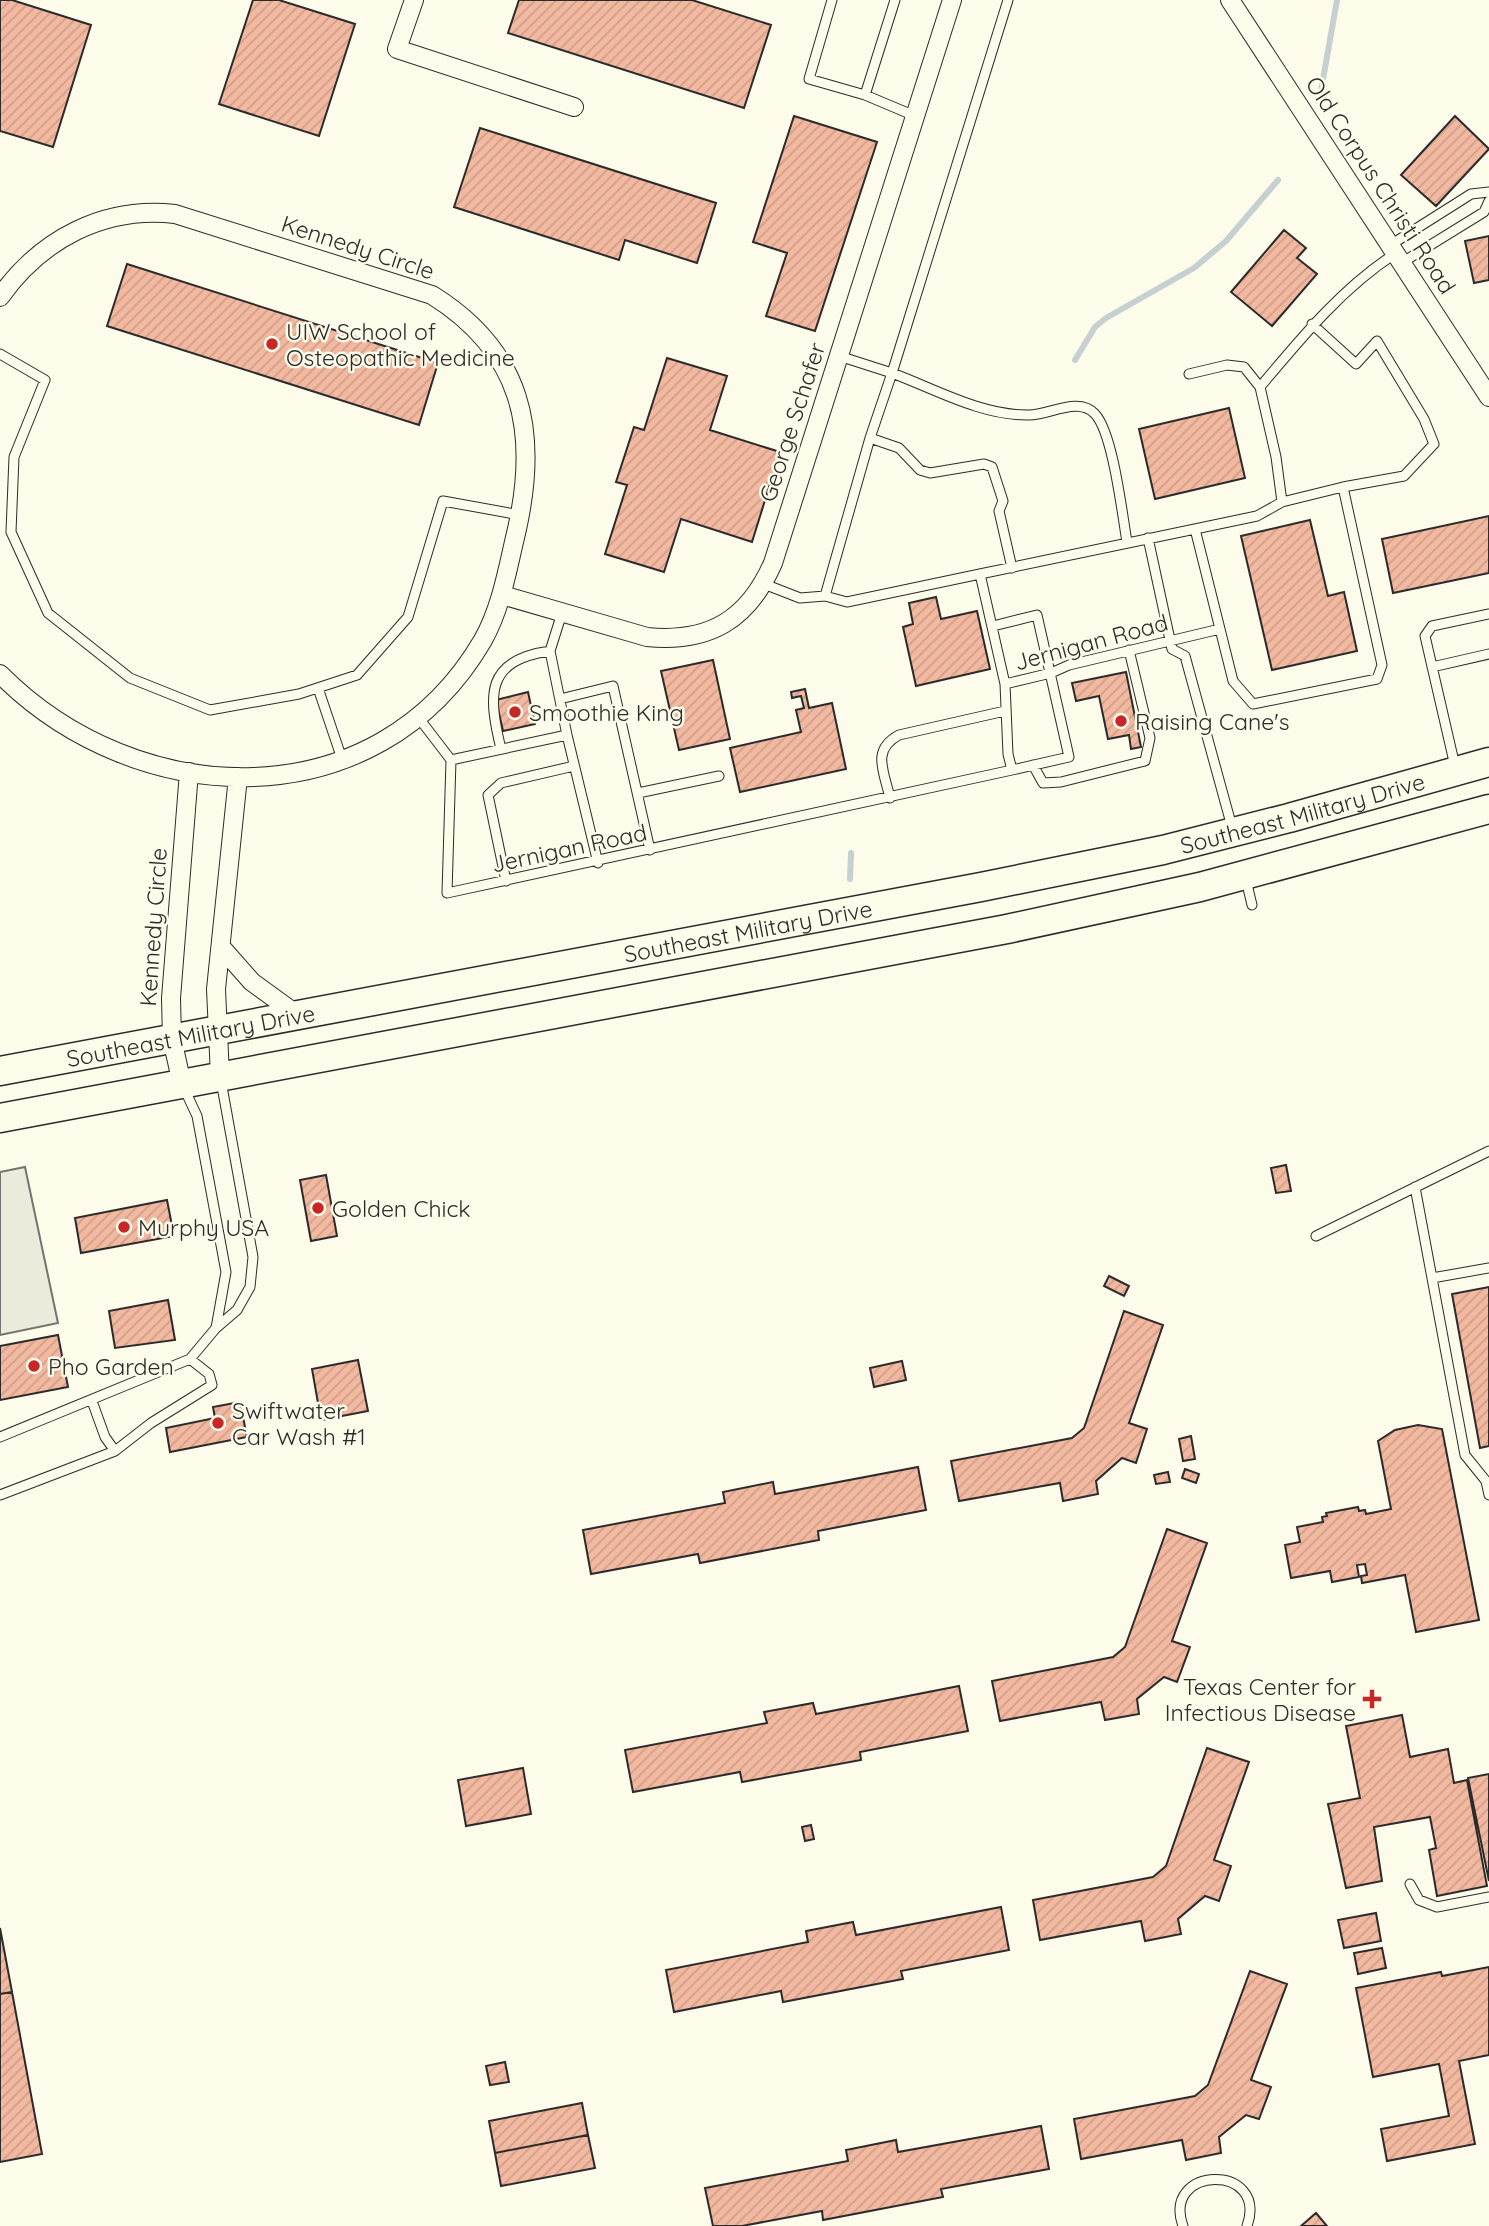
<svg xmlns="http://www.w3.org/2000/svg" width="1489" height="2226" font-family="Quicksand,sans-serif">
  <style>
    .parking { fill: #eceadb; stroke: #74746e; stroke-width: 2 }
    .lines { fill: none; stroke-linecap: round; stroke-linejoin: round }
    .stream { stroke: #c7d0d0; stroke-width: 6 }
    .building { fill: url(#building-hatch); stroke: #2b2b2b; stroke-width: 2 }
    .service-casing { stroke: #2b2b2b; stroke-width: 11 }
    .minor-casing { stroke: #2b2b2b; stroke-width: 20 }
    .primary-casing { stroke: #2b2b2b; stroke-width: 31 }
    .service { stroke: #fdfbea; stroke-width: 9 }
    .minor { stroke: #fdfbea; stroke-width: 18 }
    .primary { stroke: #fdfbea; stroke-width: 28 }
    .poi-dot { fill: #c62828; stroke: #fdfbea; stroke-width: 2.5 }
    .labels { text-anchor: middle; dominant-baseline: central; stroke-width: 5; stroke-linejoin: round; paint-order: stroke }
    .street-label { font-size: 23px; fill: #2b2b2b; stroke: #fdfbea }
    .poi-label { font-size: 23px; fill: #2b2b2b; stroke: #fdfbea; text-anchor: start }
  </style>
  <defs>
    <pattern id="building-hatch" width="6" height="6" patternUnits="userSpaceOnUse" patternTransform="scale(1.75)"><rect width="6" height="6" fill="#f2b8a0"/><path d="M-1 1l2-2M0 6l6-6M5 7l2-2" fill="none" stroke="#d09e8a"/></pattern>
  </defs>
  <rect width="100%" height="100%" fill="#fdfbea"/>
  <path class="parking" d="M 25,1167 L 58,1323 L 0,1335 L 0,1172 Z"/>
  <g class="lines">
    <path class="stream" d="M 1319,102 L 1337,0
      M 1075,360 L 1095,327 L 1106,318 L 1194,268 L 1226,241 L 1278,180
      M 850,879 L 851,853"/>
  </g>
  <path class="building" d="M 0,0 L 12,0 L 91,25 L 53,147 L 0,131 Z
    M 253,0 L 279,0 L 355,24 L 319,136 L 219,104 Z
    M 519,0 L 692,0 L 771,25 L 744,108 L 508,33 Z
    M 794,116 L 877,142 L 815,331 L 766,316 L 787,253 L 753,242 Z
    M 1455,116 L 1489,149 L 1436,206 L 1401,175 Z
    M 480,128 L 716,203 L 697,263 L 625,240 L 619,260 L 454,207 Z
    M 1284,230 L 1306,248 L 1297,258 L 1317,274 L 1272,326 L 1231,292 Z
    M 1489,236 L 1489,280 L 1474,283 L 1465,241 Z
    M 127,264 L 438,363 L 419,425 L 107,326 Z
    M 667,358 L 727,376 L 710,430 L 780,452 L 752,542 L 681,519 L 664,572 L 605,554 L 627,485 L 616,482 L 634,427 L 644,430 Z
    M 1229,408 L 1245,478 L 1155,499 L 1139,429 Z
    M 1489,516 L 1489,573 L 1393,593 L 1382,539 Z
    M 1310,520 L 1328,596 L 1344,592 L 1357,651 L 1272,670 L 1241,536 Z
    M 936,597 L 941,619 L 977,611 L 990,669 L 916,686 L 903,627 L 913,624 L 909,603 Z
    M 713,660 L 730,739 L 679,750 L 661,671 Z
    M 1126,672 L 1141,747 L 1131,749 L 1129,735 L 1108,739 L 1099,696 L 1076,701 L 1072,683 Z
    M 805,689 L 809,708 L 832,703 L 846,769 L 740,792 L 730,748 L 801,732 L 796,710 L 804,708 L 801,696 L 792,698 L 791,692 Z
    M 528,692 L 535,724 L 503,731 L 496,700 Z
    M 1286,1165 L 1291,1191 L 1276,1193 L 1271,1168 Z
    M 326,1175 L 337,1236 L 311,1241 L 300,1180 Z
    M 167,1200 L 174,1236 L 81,1253 L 75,1218 Z
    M 1109,1276 L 1129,1286 L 1124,1296 L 1104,1286 Z
    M 1489,1287 L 1489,1446 L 1480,1448 L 1452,1294 Z
    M 168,1300 L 175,1340 L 115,1348 L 109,1311 Z
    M 1124,1311 L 1163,1325 L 1129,1423 L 1147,1429 L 1136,1463 L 1122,1458 L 1096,1481 L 1098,1494 L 1063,1501 L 1060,1483 L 959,1501 L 951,1461 L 1072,1438 L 1084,1428 Z
    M 58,1335 L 68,1387 L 0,1400 L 0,1346 Z
    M 358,1360 L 368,1411 L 321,1420 L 312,1369 Z
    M 902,1361 L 906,1380 L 874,1387 L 870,1368 Z
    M 240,1402 L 247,1437 L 170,1452 L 166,1428 L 215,1418 L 213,1407 Z
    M 1418,1425 L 1442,1429 L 1479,1620 L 1416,1632 L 1405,1575 L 1362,1583 L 1361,1576 L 1367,1575 L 1365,1564 L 1357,1565 L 1359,1577 L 1332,1582 L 1330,1571 L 1291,1578 L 1285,1545 L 1300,1542 L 1297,1527 L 1323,1522 L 1322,1517 L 1327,1516 L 1326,1513 L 1358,1507 L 1359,1511 L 1365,1510 L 1366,1514 L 1391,1509 L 1378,1441 L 1395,1430 Z
    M 1191,1436 L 1195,1459 L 1183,1461 L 1179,1439 Z
    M 918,1467 L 926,1510 L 818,1531 L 819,1540 L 700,1563 L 698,1554 L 591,1574 L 583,1530 L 725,1503 L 723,1492 L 773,1482 L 775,1494 Z
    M 1185,1469 L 1199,1474 L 1196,1483 L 1182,1478 Z
    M 1168,1472 L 1170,1482 L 1156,1484 L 1154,1475 Z
    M 1167,1529 L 1207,1543 L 1172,1641 L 1190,1647 L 1177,1682 L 1164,1677 L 1137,1699 L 1139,1714 L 1105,1720 L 1101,1702 L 1000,1721 L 992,1681 L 1113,1657 L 1125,1647 Z
    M 959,1686 L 968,1731 L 860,1752 L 861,1760 L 742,1782 L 740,1772 L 633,1792 L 625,1750 L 767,1723 L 764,1712 L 813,1703 L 816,1714 Z
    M 1402,1715 L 1410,1757 L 1448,1749 L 1454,1783 L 1467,1780 L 1487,1886 L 1437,1896 L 1429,1850 L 1436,1848 L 1430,1817 L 1374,1827 L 1382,1881 L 1346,1888 L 1328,1804 L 1360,1798 L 1346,1726 Z
    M 1207,1748 L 1249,1762 L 1214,1860 L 1231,1866 L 1219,1901 L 1205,1896 L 1178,1919 L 1181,1934 L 1145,1941 L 1141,1921 L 1040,1940 L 1033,1900 L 1153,1877 L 1166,1866 Z
    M 523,1768 L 531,1814 L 466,1826 L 458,1780 Z
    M 1489,1774 L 1489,1881 L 1468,1778 Z
    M 811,1825 L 814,1839 L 805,1841 L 802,1827 Z
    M 1001,1907 L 1009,1950 L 901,1971 L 903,1979 L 783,2002 L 781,1991 L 674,2012 L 666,1970 L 808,1942 L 806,1931 L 853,1922 L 856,1935 Z
    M 1376,1913 L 1381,1941 L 1344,1948 L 1338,1920 Z
    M 0,1928 L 12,1992 L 0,1994 Z
    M 1382,1948 L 1386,1968 L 1358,1974 L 1354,1953 Z
    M 1489,1967 L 1489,2055 L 1459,2061 L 1475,2144 L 1387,2161 L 1381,2129 L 1449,2116 L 1439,2064 L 1373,2077 L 1356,1988 L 1441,1972 L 1442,1976 Z
    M 1250,1971 L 1287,1984 L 1251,2080 L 1271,2087 L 1259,2119 L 1246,2115 L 1219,2137 L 1221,2153 L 1186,2160 L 1182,2140 L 1081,2159 L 1074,2119 L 1195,2096 L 1208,2085 Z
    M 12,1992 L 42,2154 L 0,2162 L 0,1994 Z
    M 505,2062 L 509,2082 L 490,2085 L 486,2066 Z
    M 582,2103 L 588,2135 L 495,2153 L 489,2121 Z
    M 1041,2126 L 1049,2169 L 941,2189 L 943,2197 L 823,2220 L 822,2211 L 742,2226 L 713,2226 L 705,2188 L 848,2161 L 846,2150 L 896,2140 L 898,2152 Z
    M 588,2135 L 595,2168 L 501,2186 L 495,2153 Z
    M 1316,2213 L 1327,2226 L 1301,2226 Z"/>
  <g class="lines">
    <defs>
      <path id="service" d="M 832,0 L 809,79 L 865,95 L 915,116
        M 865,95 L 895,0
        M 1392,244 L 1471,194 L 1489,192
        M 1403,262 L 1484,212 L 1489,201
        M 1312,324 L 1356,364 L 1377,341 L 1424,419 L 1434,444 L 1404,476 L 1343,487
        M 0,354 L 45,380 L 14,457 L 11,532 L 48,613 L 130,678 L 210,710 L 299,694 L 357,675 L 408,617 L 443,501 L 520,515
        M 839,356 L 892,373 L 1008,0
        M 1189,374 L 1227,365 L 1244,367 L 1260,387
        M 1148,538 L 1172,649 L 1185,656 L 1232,827
        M 1012,568 L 999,511 L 1003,501 L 992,467 L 984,464 L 930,473 L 920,470 L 899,448 L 870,438 L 892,373 C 935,389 982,416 1029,415 C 1049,415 1079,396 1095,414 C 1113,433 1122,513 1127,542
        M 764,584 L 800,598 L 825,596 L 870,438
        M 825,596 L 847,602 L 980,574
        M 993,626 L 1037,615 L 1069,757 L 1012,770
        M 1220,629 L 1233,681 L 1253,704 L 1377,679 L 1382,665 L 1343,487 L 1282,502
        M 1432,667 L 1489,654
        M 1005,684 L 980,574 L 1195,529
        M 318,688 L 342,759
        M 560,699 L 613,686 L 650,850
        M 418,717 L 451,760 L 567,735 L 550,651 L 562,613
        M 567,735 L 598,863
        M 501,749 C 488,695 485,660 550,651
        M 451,760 L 447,893 L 1012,770 L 1008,754 L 1005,684 L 1051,673 L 1069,665 L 1220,629 L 1195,529 L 1257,516 L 1282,502 L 1276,457 L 1260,387 C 1301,338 1342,288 1396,253
        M 1033,765 L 1043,783 L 1061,782 L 1145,761 L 1150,738 L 1129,650
        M 1455,766 L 1425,636 L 1432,626 L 1489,614
        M 638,793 L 719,776
        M 890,798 C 884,771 871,750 899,735 L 1005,711
        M 1246,880 L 1252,905
        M 506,881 L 488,795 L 501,783 L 574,766
        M 183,1086 L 197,1116 L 226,1272 L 216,1328
        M 1415,1187 L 1465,1455 L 1486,1481 L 1489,1495
        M 1316,1236 L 1489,1151
        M 1432,1278 L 1489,1268
        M 0,1437 L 190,1359 L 216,1328 L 237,1310 L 250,1287 L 253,1257 L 221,1081
        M 115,1451 L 151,1423 L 212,1385 L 209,1374 L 190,1359
        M 0,1495 L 115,1451 L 105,1437 L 92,1401
        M 1410,1884 L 1419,1900 L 1437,1907 L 1489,1897
        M 1183,2226 C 1161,2165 1269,2163 1247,2226"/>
      <path id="minor" d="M 414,0 L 397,49 L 574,107
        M 1230,0 L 1489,397
        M 0,297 C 41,239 104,206 175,214 L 432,295 C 522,351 539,430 517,529 C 508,566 502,606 483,640 C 377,822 137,812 0,674
        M 502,595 L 647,637 C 709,643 748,620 773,563 L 952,0
        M 221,947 L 252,982 L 296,1014
        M 220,1076 L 216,989 L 238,777
        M 182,1084 L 172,1039 L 171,998 L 189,772"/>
      <g id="primary">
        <path id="s1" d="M 0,1071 L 981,887 L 1163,850 L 1289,818 L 1489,762"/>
        <path d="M 0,1118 L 1007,929 L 1200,887 L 1489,809"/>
      </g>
    </defs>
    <use href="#service" class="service-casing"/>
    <use href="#minor" class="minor-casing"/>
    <use href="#primary" class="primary-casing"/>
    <use href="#service" class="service"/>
    <use href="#minor" class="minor"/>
    <use href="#primary" class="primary"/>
  </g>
  <g class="poi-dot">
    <circle cx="272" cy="344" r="7"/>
    <circle cx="515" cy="712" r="7"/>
    <circle cx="1121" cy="721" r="7"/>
    <circle cx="318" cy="1208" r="7"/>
    <circle cx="124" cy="1227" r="7"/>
    <circle cx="34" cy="1366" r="7"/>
    <circle cx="218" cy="1423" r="7"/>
    <path d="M1368.5 1688.5h7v7h7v7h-7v7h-7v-7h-7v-7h7z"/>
  </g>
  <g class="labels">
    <g class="street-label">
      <text transform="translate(1381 185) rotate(57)">Old Corpus Christi Road</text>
      <text transform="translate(358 247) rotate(18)">Kennedy Circle</text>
      <text transform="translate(792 422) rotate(-72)">George Schafer</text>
      <text transform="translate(1091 642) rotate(-15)">Jernigan Road</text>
      <text stroke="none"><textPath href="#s1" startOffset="1328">Southeast Military Drive</textPath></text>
      <text transform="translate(569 848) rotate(-12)">Jernigan Road</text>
      <text transform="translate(153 927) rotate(-86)">Kennedy Circle</text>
      <text stroke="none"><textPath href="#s1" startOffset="761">Southeast Military Drive</textPath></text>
      <text stroke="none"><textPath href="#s1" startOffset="194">Southeast Military Drive</textPath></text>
    </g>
    <g class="poi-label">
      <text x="286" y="331">UIW School of<tspan x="286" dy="26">Osteopathic Medicine</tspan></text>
      <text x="529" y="712">Smoothie King</text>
      <text x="1135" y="721">Raising Cane's</text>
      <text x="332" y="1208">Golden Chick</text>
      <text x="138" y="1227">Murphy USA</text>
      <text x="48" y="1366">Pho Garden</text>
      <text x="232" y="1410">Swiftwater<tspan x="232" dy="26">Car Wash #1</tspan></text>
      <text x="1356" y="1686" text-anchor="end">Texas Center for<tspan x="1356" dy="26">Infectious Disease</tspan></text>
    </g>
  </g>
</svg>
